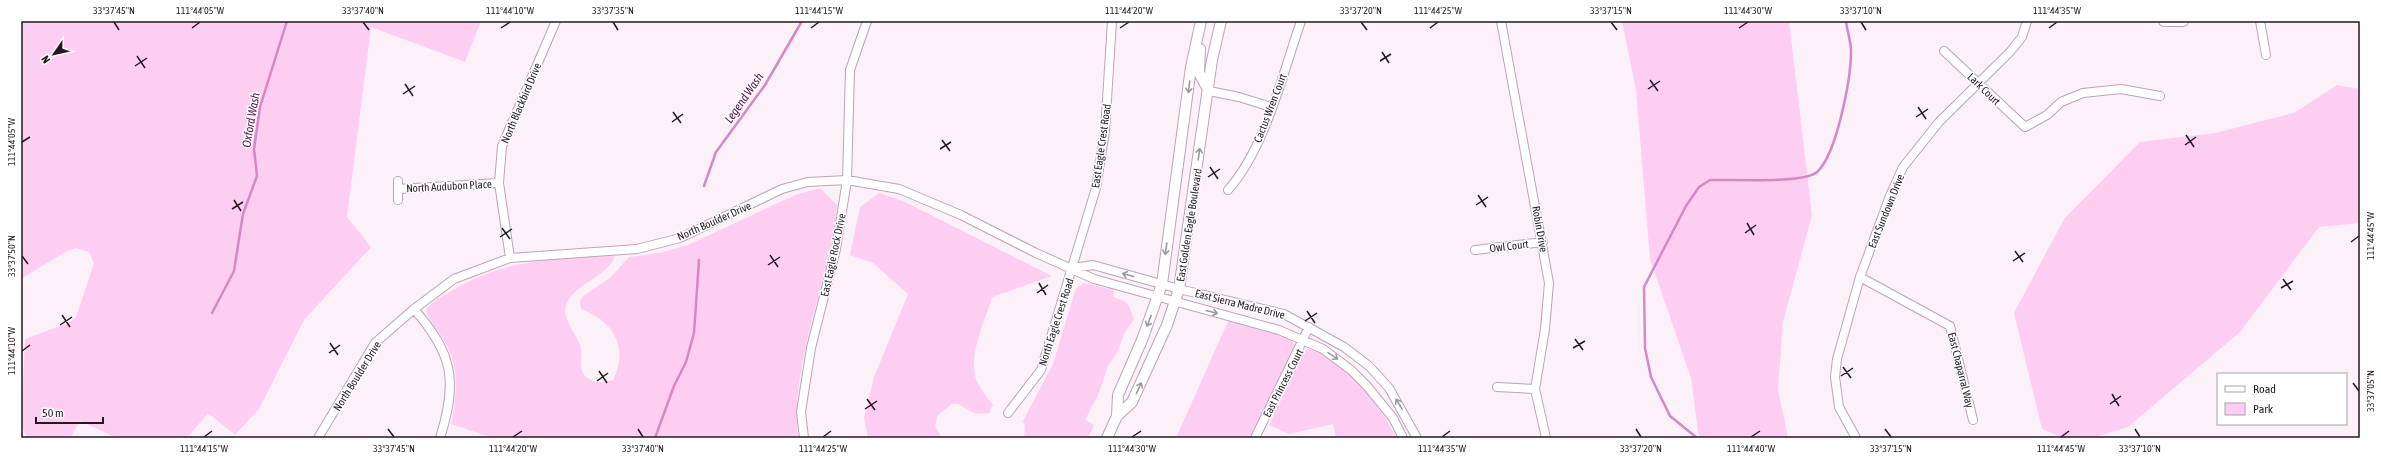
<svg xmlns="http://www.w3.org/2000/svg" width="2381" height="459" font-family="'Asap Condensed',sans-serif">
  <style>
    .green { fill: #fecef2 }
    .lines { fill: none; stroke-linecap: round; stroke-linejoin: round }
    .stream { stroke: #d687c5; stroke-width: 2.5 }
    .minor-casing { stroke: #bea2b7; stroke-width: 10 }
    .tertiary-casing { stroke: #bea2b7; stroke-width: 12 }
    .minor { stroke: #fff; stroke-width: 8 }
    .tertiary { stroke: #fff; stroke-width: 10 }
    .oneway { stroke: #9c989b }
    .ticks { fill: none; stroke: #241921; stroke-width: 1.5 }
    .labels { text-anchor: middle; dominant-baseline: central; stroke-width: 3; stroke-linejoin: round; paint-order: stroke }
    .street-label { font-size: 11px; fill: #241921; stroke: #fff }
    .water-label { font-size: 12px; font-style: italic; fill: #57114d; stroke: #fff }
    .neatline { fill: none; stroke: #241921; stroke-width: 1.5 }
    .ticks-label { font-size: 10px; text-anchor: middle; fill: #241921 }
  </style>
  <rect width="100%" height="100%" fill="#fcf0f9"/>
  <path class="green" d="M 21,21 L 481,21 L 465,62 L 371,27 L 347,217 L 371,247 L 304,320 L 259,409 L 235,435 L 208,413 L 187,438 L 117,438 L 80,421 L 70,438 L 26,438 L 21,423 L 25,339 L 68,323 L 76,317 L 94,263 L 89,252 L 76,248 L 65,252 L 21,279 Z
    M 1622,21 L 1789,21 L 1812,215 L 1783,322 L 1778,389 L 1788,438 L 1699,438 L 1691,378 L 1650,259 L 1636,90 Z
    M 2337,85 L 2360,89 L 2360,223 L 2319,227 L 2240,332 L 2128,427 L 2092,438 L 2064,438 L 2042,429 L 2014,313 L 2064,219 L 2140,142 L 2215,133 L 2294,113 Z
    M 820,188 L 837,205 C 830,283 790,359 798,438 L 493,438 L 451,424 C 457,395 460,368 445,342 C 439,331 429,322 426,310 C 433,300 443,296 453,290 C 505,259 556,258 615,256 C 606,278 577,282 567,303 C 560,317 576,333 580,345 C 584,356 576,372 589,379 C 597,384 605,382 613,380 C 629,348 614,321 581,309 L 580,301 L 583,296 L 610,278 L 629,257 L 659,253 L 688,245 L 795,195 Z
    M 879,193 L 903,201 L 1052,276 L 992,297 C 985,321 968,355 976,379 C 979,388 987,397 993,405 L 989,413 L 976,414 L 958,404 L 952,404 L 938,415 L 935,426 L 942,438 L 868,438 L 864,418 L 874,377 L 908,294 L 873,263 L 850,255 L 860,207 Z
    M 1084,283 L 1114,290 L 1113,297 C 1130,302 1128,304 1134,319 L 1125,332 L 1117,353 L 1108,366 L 1098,395 L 1085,420 L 1094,425 L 1088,438 L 1024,438 L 1025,426 L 1023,421 L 1053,364 L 1076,288 Z
    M 1229,319 L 1292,339 L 1295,347 L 1252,438 L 1176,438 Z
    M 1308,349 C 1335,347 1387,414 1396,438 L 1336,438 L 1333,424 L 1289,434 L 1269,425 L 1303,353 Z"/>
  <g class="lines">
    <path class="stream" d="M 704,186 L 716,152 L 765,85 L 802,21
      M 212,313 L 234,271 L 243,214 L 257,176 L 254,149 L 260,107 L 287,21
      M 655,438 L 674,386 L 686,362 L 694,333 L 699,260
      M 1697,438 L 1670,416 L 1651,377 L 1645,348 L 1644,287 L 1686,206 L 1699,187 L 1710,180 C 1730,179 1804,184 1817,172 C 1837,154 1851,78 1851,51 C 1851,41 1847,31 1846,21"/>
    <defs>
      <path id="minor" d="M 1501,21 L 1549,283 L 1545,329 L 1535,389 L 1546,438
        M 2260,21 L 2266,55
        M 1944,51 L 2025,127 L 2047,115 L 2061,102 L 2083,93 L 2121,89 L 2160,96
        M 1209,91 L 1239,97 L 1271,107
        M 398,181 L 398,200
        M 398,189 L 499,183
        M 1228,190 C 1265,149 1283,73 1301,21
        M 1475,250 L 1543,242
        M 510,258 L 499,183 L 502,146 L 556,21
        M 1073,268 L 1093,265 L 1179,289 L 1284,314 L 1344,347 L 1369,366 L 1389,388 L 1417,438
        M 1860,277 L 1950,326 L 1973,420
        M 414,309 C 453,354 458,381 440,438
        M 1497,387 L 1535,389
        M 1008,413 L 1041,370 L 1096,188 L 1105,131 L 1112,21
        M 318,438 L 375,343 L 414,309 L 454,279 L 510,258 L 637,249 L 680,238 L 782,189 L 808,182 L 847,180 L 899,189 L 961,215 L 1036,253 L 1094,279 L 1279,330 L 1323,349 L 1351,370 L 1367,386 L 1393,418 L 1403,438
        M 804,438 L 801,412 L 811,348 L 836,249 L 847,180 L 850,70 L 867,21
        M 1255,438 L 1309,327
        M 1856,438 L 1839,407 L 1835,377 L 1837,359 L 1860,277 L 1890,196 L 1903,167 L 1939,122 L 2010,52 L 2022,37 L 2027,21"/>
      <path id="tertiary" d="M 2164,21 L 2183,21
        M 1200,49 L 1199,73 L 1209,91
        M 1117,416 L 1118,395 L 1142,340 L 1162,284 L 1191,67 L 1201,21
        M 1107,438 L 1117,416 L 1132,402 L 1167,325 L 1179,289 L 1212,60 L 1221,21"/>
    </defs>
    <use href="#minor" class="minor-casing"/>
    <use href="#tertiary" class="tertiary-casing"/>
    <use href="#minor" class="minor"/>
    <use href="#tertiary" class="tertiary"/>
  </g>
  <defs><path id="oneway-shaft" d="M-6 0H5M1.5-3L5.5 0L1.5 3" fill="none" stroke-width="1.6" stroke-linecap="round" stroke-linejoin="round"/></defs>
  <g class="oneway">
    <use href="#oneway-shaft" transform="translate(1189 87) rotate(97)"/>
    <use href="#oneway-shaft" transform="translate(1199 154) rotate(-82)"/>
    <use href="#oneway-shaft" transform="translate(1166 249) rotate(98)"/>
    <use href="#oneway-shaft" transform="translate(1128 275) rotate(-165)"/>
    <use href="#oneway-shaft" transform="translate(1212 312) rotate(15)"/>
    <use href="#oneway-shaft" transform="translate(1149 321) rotate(111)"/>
    <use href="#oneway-shaft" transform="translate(1333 356) rotate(34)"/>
    <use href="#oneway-shaft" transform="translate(1139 388) rotate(-65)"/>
    <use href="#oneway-shaft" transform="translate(1399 404) rotate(-122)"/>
  </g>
  <path class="ticks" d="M 114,22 L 119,30M 363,22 L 369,30M 613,22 L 618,30M 1361,22 L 1367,30M 1611,22 L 1617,30M 1861,22 L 1866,30M 192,28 L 200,22M 501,28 L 510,22M 811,28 L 819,22M 1120,28 L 1129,22M 1430,28 L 1438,22M 1739,28 L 1748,22M 2049,28 L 2057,22M 1382,52 L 1389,63M 137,56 L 145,68M 1380,61 L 1391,54M 135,66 L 147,58M 1650,80 L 1658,91M 405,84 L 413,96M 1648,89 L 1660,81M 403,94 L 415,86M 1918,107 L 1926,119M 673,112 L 681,123M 1916,117 L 1928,109M 672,122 L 683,114M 2186,135 L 2194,147M 942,140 L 950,151M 22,142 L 30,137M 2185,145 L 2196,137M 940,149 L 951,142M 1210,167 L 1218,179M 1208,177 L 1220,169M 1478,195 L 1486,207M 234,200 L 241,211M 1476,205 L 1488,197M 232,209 L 243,202M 1747,223 L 1754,235M 502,228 L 510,239M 1745,233 L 1756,225M 500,237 L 512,229M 2351,242 L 2359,236M 2015,251 L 2023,262M 770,255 L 778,267M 22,256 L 28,264M 2013,261 L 2025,253M 768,265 L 780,257M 2283,279 L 2291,290M 1039,283 L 1046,295M 2281,288 L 2293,281M 1037,293 L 1048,285M 1307,311 L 1315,323M 62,315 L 70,327M 1305,321 L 1317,313M 60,325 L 72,317M 1575,339 L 1583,350M 330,343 L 338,355M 1573,348 L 1585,341M 22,351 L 30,345M 329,353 L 340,345M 1843,367 L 1851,378M 599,371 L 607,383M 1841,376 L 1853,368M 597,381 L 608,373M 2353,383 L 2359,391M 2112,394 L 2119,406M 867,399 L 875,410M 2110,404 L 2121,396M 865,409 L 877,401M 388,429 L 394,437M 638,429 L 643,437M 1636,429 L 1641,437M 1885,429 L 1891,437M 2135,429 L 2140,437M 204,437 L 212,431M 513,437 L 522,431M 823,437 L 831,431M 1132,437 L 1141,431M 1442,437 L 1450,431M 1751,437 L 1760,431M 2061,437 L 2069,431"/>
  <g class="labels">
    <g class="street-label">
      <text transform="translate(1984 89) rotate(44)">Lark Court</text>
      <text transform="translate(521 103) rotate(-67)">North Blackbird Drive</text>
      <text transform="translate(1270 108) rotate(-69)">Cactus Wren Court</text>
      <text transform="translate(1101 146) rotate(-82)">East Eagle Crest Road</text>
      <text transform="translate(449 186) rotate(-3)">North Audubon Place</text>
      <text transform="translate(1886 211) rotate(-68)">East Sundown Drive</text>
      <text transform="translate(714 221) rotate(-24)">North Boulder Drive</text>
      <text transform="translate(1189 225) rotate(-81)">East Golden Eagle Boulevard</text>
      <text transform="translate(1540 229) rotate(80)">Robin Drive</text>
      <text transform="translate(1509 246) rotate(-7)">Owl Court</text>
      <text transform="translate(833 255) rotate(-78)">East Eagle Rock Drive</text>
      <text transform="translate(1240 304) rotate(14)">East Sierra Madre Drive</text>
      <text transform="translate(1056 322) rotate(-72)">North Eagle Crest Road</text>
      <text transform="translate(1961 370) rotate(76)">East Chaparral Way</text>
      <text transform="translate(357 376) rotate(-58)">North Boulder Drive</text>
      <text transform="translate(1283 383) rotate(-63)">East Princess Court</text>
    </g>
    <g class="water-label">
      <text transform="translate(744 98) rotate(-55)">Legend Wash</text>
      <text transform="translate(251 120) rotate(-80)">Oxford Wash</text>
    </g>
  </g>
  <rect width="2381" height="459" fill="none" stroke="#ffffff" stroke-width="44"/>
  <rect x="2217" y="373" width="130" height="52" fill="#ffffff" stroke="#a7a3a6"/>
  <rect x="2225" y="386" width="20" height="6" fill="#ffffff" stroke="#a7a3a6"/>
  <text x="2253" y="393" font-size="12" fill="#241921">Road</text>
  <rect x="2225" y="403" width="20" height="12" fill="#fecef2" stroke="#a7a3a6"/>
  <text x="2253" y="413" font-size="12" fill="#241921">Park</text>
  <g transform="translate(54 54) rotate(236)" stroke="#ffffff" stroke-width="3" paint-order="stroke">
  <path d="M0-3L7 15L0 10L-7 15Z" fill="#241921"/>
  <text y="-6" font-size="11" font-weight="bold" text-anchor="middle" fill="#241921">N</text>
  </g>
  <path d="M36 417v6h67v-6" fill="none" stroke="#241921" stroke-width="2"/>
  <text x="42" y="417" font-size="12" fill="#241921" stroke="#ffffff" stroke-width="3" paint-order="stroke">50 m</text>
  <rect x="22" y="22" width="2337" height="415" class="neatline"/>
  <g class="ticks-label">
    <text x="114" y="14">33°37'45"N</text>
    <text x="200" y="14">111°44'05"W</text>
    <text x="363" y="14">33°37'40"N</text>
    <text x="510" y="14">111°44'10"W</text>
    <text x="613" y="14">33°37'35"N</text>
    <text x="819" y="14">111°44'15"W</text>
    <text x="1129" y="14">111°44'20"W</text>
    <text x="1361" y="14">33°37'20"N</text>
    <text x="1438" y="14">111°44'25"W</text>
    <text x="1611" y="14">33°37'15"N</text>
    <text x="1748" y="14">111°44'30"W</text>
    <text x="1861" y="14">33°37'10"N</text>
    <text x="2057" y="14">111°44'35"W</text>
    <text transform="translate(11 142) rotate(-90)" y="4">111°44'05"W</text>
    <text transform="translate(2370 236) rotate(-90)" y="4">111°44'45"W</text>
    <text transform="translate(11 256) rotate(-90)" y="4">33°37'50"N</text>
    <text transform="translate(11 351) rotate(-90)" y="4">111°44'10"W</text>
    <text transform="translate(2370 391) rotate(-90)" y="4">33°37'05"N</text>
    <text x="204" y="452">111°44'15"W</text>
    <text x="394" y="452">33°37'45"N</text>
    <text x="513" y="452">111°44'20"W</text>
    <text x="643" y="452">33°37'40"N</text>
    <text x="823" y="452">111°44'25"W</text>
    <text x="1132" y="452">111°44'30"W</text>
    <text x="1442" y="452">111°44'35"W</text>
    <text x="1641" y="452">33°37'20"N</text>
    <text x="1751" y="452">111°44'40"W</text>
    <text x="1891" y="452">33°37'15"N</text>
    <text x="2061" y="452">111°44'45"W</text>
    <text x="2140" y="452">33°37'10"N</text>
  </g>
</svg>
